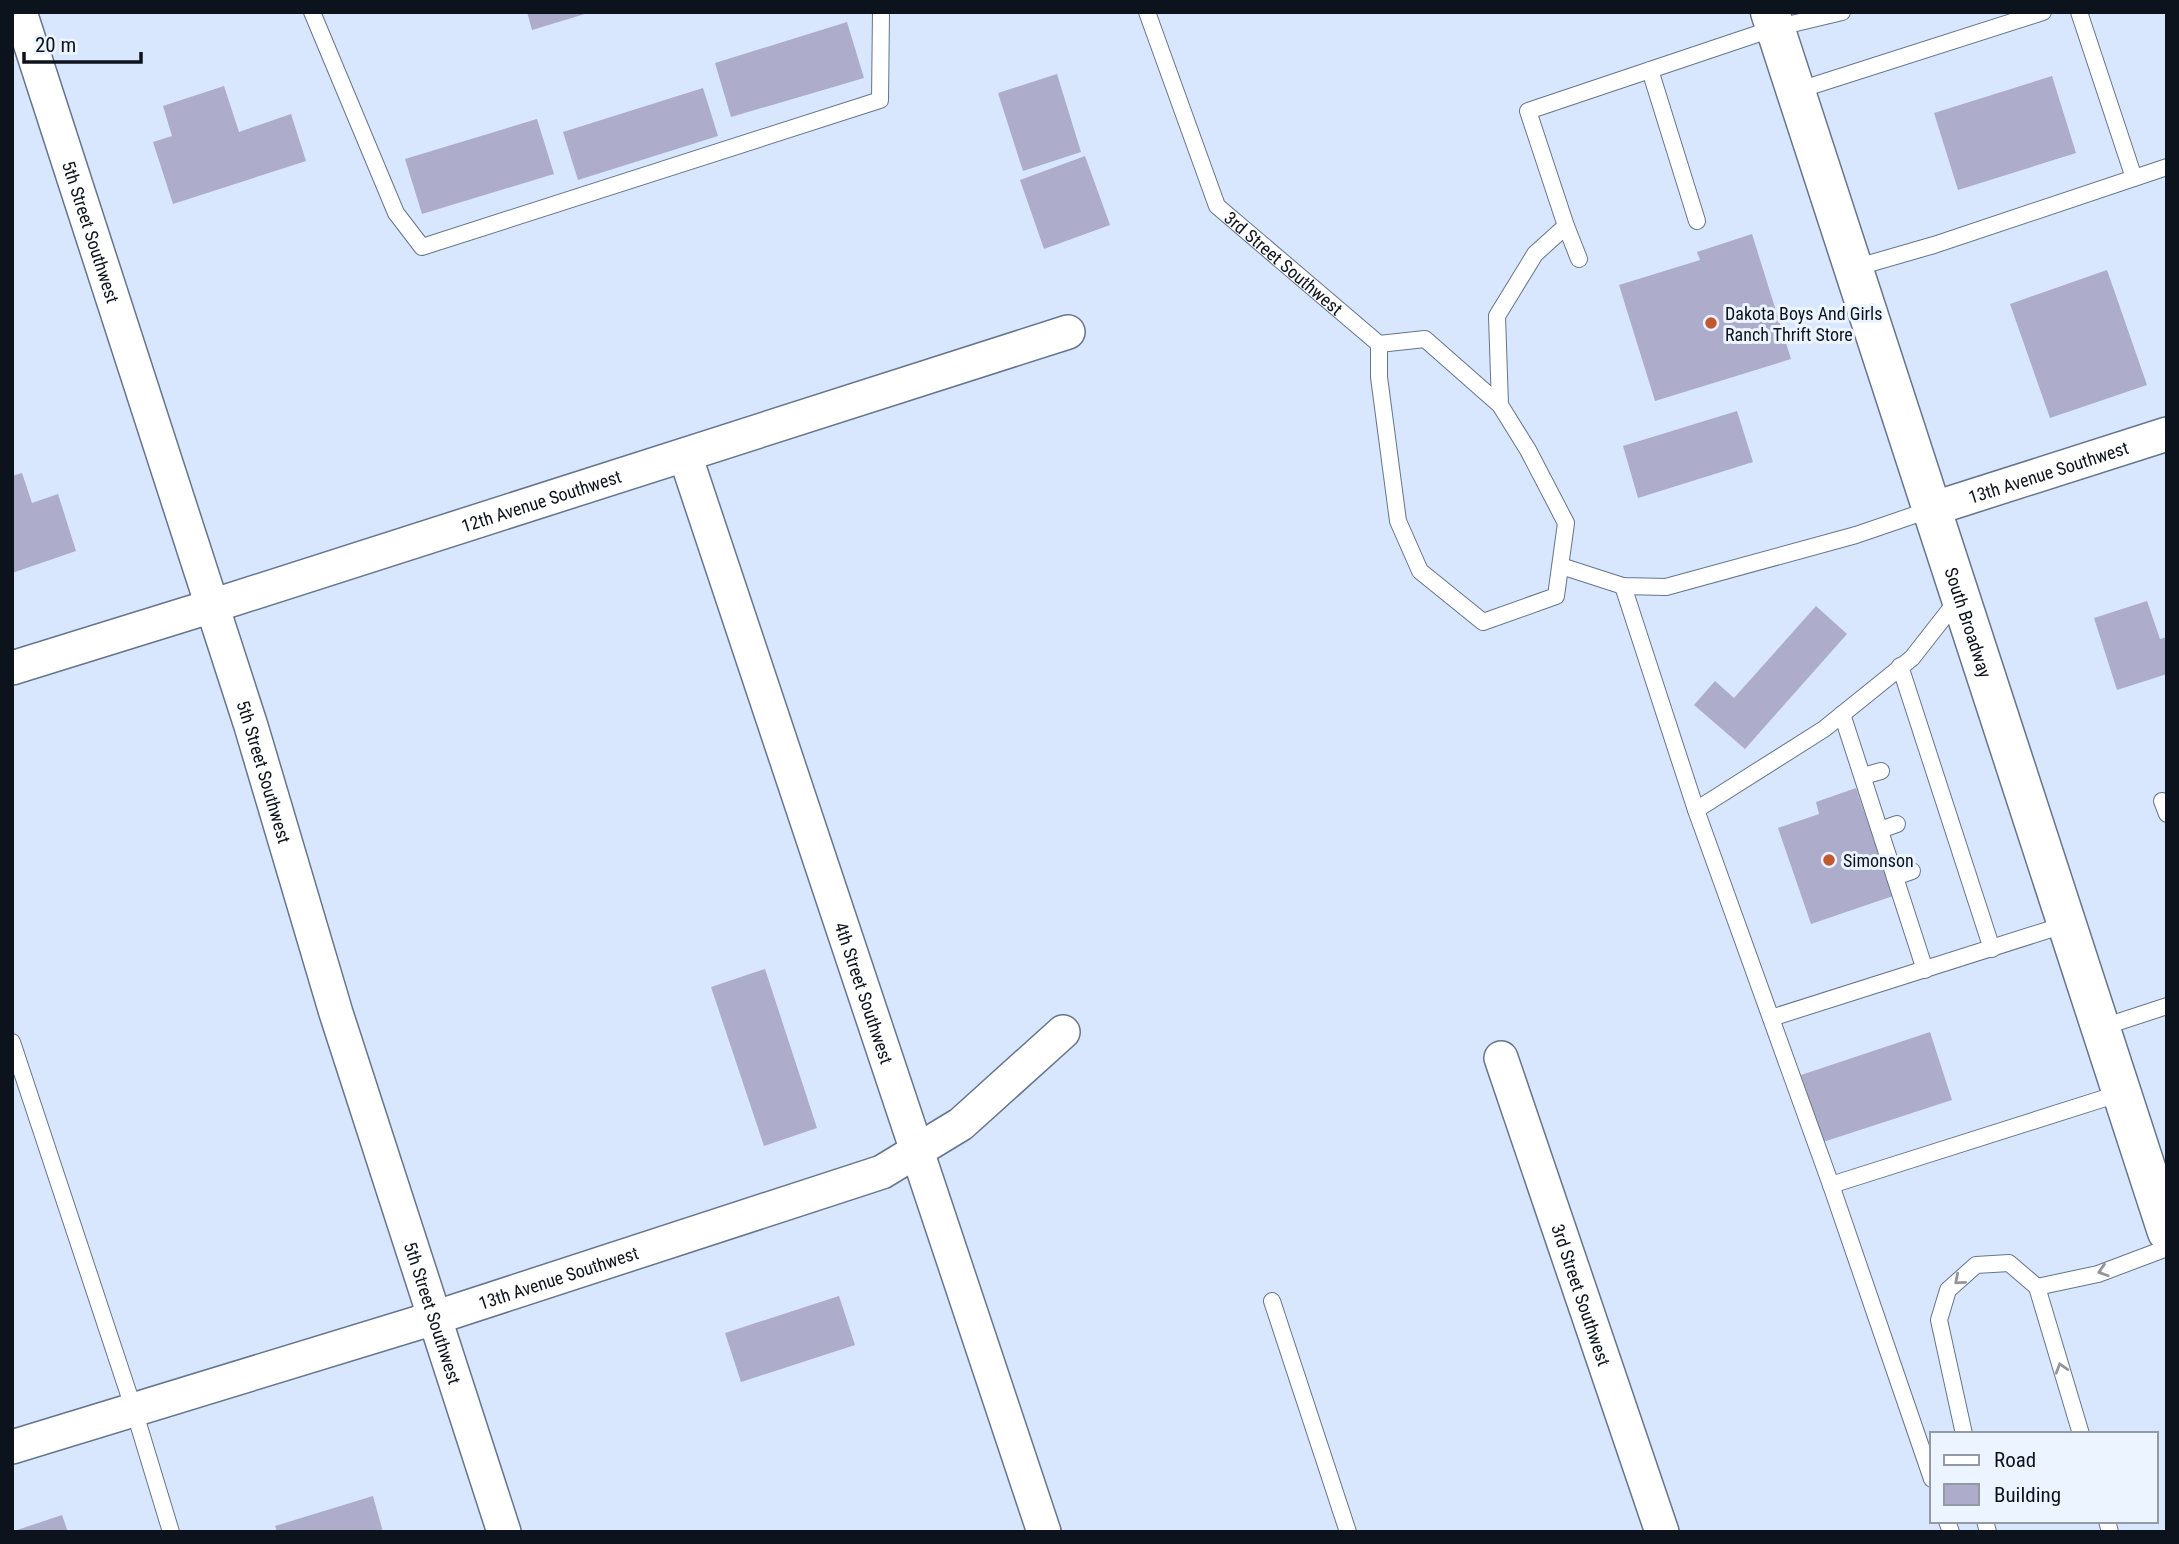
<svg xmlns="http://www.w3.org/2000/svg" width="2179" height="1544" font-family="'Roboto Condensed',sans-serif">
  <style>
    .building { fill: #adacca }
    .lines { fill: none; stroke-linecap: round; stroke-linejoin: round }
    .service-casing { stroke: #64758d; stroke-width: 18 }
    .minor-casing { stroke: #64758d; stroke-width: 36 }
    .primary-casing { stroke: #64758d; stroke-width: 41 }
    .service { stroke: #fff; stroke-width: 16 }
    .minor { stroke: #fff; stroke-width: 33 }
    .primary { stroke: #fff; stroke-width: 38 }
    .oneway { stroke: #929599 }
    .poi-dot { fill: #c0592f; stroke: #ecf4ff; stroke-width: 2.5 }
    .labels { text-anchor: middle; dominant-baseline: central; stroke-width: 6; stroke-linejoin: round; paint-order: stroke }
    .street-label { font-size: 18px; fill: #0d131c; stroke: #ecf4ff }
    .poi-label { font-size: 18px; fill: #0d131c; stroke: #ecf4ff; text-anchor: start }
  </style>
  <rect width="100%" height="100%" fill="#d8e7fd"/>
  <path class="building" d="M 527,12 L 588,12 L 588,13 L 532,30 Z
    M 847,22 L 864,78 L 731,117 L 715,63 Z
    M 1057,74 L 1081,152 L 1023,171 L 998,93 Z
    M 2052,76 L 2076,153 L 1958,190 L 1934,113 Z
    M 224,86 L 239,132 L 291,114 L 306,161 L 173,204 L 153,142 L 172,136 L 163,106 Z
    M 703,88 L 718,136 L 578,180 L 563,132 Z
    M 537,119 L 554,174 L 422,214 L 405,159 Z
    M 1085,156 L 1110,225 L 1044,249 L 1020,180 Z
    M 1752,234 L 1791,359 L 1655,401 L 1619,285 L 1700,260 L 1697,252 Z
    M 2107,270 L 2147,385 L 2050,418 L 2010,304 Z
    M 1737,411 L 1753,462 L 1638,498 L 1623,446 Z
    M 22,473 L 32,503 L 58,494 L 76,551 L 12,573 L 12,476 Z
    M 2147,601 L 2160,639 L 2167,637 L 2167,674 L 2117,690 L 2094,618 Z
    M 1816,606 L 1847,634 L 1745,749 L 1694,705 L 1715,681 L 1734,698 Z
    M 1856,788 L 1893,896 L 1811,924 L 1778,828 L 1819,814 L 1816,802 Z
    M 765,969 L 817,1128 L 764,1146 L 711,987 Z
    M 1930,1032 L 1952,1100 L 1823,1142 L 1801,1075 Z
    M 839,1296 L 855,1345 L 741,1382 L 725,1333 Z
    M 373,1496 L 383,1532 L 277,1532 L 275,1526 Z
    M 62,1515 L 68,1532 L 14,1532 L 14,1531 Z"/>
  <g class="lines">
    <defs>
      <g id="service">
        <path d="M 312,12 L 396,213 L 422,247 L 880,100 L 881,12"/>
        <path id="s1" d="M 1147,12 L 1217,206 L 1379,344"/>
        <path d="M 2079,12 L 2134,178"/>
        <path d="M 1650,70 L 1697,221"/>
        <path d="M 1796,91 L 2043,12"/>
        <path d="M 1579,259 L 1566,226 L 1528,111 L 1775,28 L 1842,12"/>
        <path d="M 1854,268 L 1934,245 L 2167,167"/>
        <path d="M 1425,339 L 1500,405 L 1528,450 L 1566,523 L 1556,596 L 1483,622 L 1420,571 L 1398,521 L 1379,377 L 1379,344 Z"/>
        <path d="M 1500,405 L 1497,316 L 1535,254 L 1566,226"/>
        <path d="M 1561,566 L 1623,586 L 1666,587 L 1856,535 L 1932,509"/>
        <path d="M 1623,586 L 1696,810 L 1831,1185 L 1932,1479"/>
        <path d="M 1900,666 L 1992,949"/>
        <path d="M 1842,714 L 1925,970"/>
        <path d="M 1863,776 L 1881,771"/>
        <path d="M 2162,801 L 2167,814"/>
        <path d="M 1696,810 L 1824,729 L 1912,658 L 1959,598"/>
        <path d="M 1880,830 L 1897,824"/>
        <path d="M 1895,877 L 1912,871"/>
        <path d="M 1771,1018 L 2067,924"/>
        <path d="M 2100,1028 L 2167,1006"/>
        <path d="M 12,1042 L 134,1410 L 171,1532"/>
        <path d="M 1831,1185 L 2121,1093"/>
        <path d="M 2037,1287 L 2098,1274 L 2167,1248"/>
        <path d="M 1272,1301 L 1348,1532"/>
        <path d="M 1964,1434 L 1939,1320 L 1948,1290 L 1976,1265 L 2009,1263 L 2037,1287 L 2081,1434"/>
        <path d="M 1947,1521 L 1951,1532"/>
        <path d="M 1985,1521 L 1988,1532"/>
        <path d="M 2107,1521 L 2110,1532"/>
      </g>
      <g id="minor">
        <path id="s2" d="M 20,12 L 251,726 L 336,1013 L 504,1532"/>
        <path id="s3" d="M 685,455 L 1044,1532"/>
        <path id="s4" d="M 1932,509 L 2167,434"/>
        <path id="s5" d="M 12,668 L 212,606 L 1068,332"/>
        <path id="s6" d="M 1501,1058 L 1662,1532"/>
        <path id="s7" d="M 12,1447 L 434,1318 L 882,1172 L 961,1124 L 1063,1032"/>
      </g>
      <g id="primary">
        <path id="s8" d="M 1770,12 L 2167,1232"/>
      </g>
    </defs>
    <use href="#service" class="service-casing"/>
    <use href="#minor" class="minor-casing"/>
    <use href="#primary" class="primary-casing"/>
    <use href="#service" class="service"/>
    <use href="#minor" class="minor"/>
    <use href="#primary" class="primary"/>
  </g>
  <defs><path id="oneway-chevron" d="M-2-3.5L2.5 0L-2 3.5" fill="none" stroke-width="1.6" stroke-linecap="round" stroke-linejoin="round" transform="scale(1.75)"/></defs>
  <g class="oneway">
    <use href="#oneway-chevron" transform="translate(2103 1271) rotate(162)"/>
    <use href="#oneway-chevron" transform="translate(1959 1280) rotate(139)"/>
    <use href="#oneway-chevron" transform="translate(2061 1368) rotate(-107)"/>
  </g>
  <g class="poi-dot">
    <circle cx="1711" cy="323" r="7"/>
    <circle cx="1829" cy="860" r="7"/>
  </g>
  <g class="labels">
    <g class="street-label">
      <text stroke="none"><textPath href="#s2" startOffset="231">5th Street Southwest</textPath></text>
      <text stroke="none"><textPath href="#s1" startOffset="294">3rd Street Southwest</textPath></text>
      <text stroke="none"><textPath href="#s4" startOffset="122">13th Avenue Southwest</textPath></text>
      <text stroke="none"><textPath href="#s5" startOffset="555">12th Avenue Southwest</textPath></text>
      <text stroke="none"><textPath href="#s8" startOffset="642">South Broadway</textPath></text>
      <text stroke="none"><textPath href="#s2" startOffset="798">5th Street Southwest</textPath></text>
      <text stroke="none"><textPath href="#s3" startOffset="567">4th Street Southwest</textPath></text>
      <text stroke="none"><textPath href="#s7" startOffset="572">13th Avenue Southwest</textPath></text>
      <text stroke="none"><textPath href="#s6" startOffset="250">3rd Street Southwest</textPath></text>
      <text stroke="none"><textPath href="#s2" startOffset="1365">5th Street Southwest</textPath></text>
    </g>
    <g class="poi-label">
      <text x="1725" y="313">Dakota Boys And Girls<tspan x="1725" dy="21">Ranch Thrift Store</tspan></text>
      <text x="1843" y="860">Simonson</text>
    </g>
  </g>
  <rect width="2179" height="1544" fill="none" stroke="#0d131c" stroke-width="28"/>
  <rect x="1930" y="1432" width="228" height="91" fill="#ecf4ff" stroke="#939aa4" stroke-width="2"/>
  <rect x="1944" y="1455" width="35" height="10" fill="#ffffff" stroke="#939aa4" stroke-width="2"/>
  <text x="1994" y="1467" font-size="21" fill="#0d131c">Road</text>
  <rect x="1944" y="1484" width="35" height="21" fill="#adacca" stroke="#939aa4" stroke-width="2"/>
  <text x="1994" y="1502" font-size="21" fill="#0d131c">Building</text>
  <path d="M24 52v10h117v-10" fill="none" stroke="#0d131c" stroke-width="3.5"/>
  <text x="35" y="52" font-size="21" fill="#0d131c" stroke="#ecf4ff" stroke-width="5" paint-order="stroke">20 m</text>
</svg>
